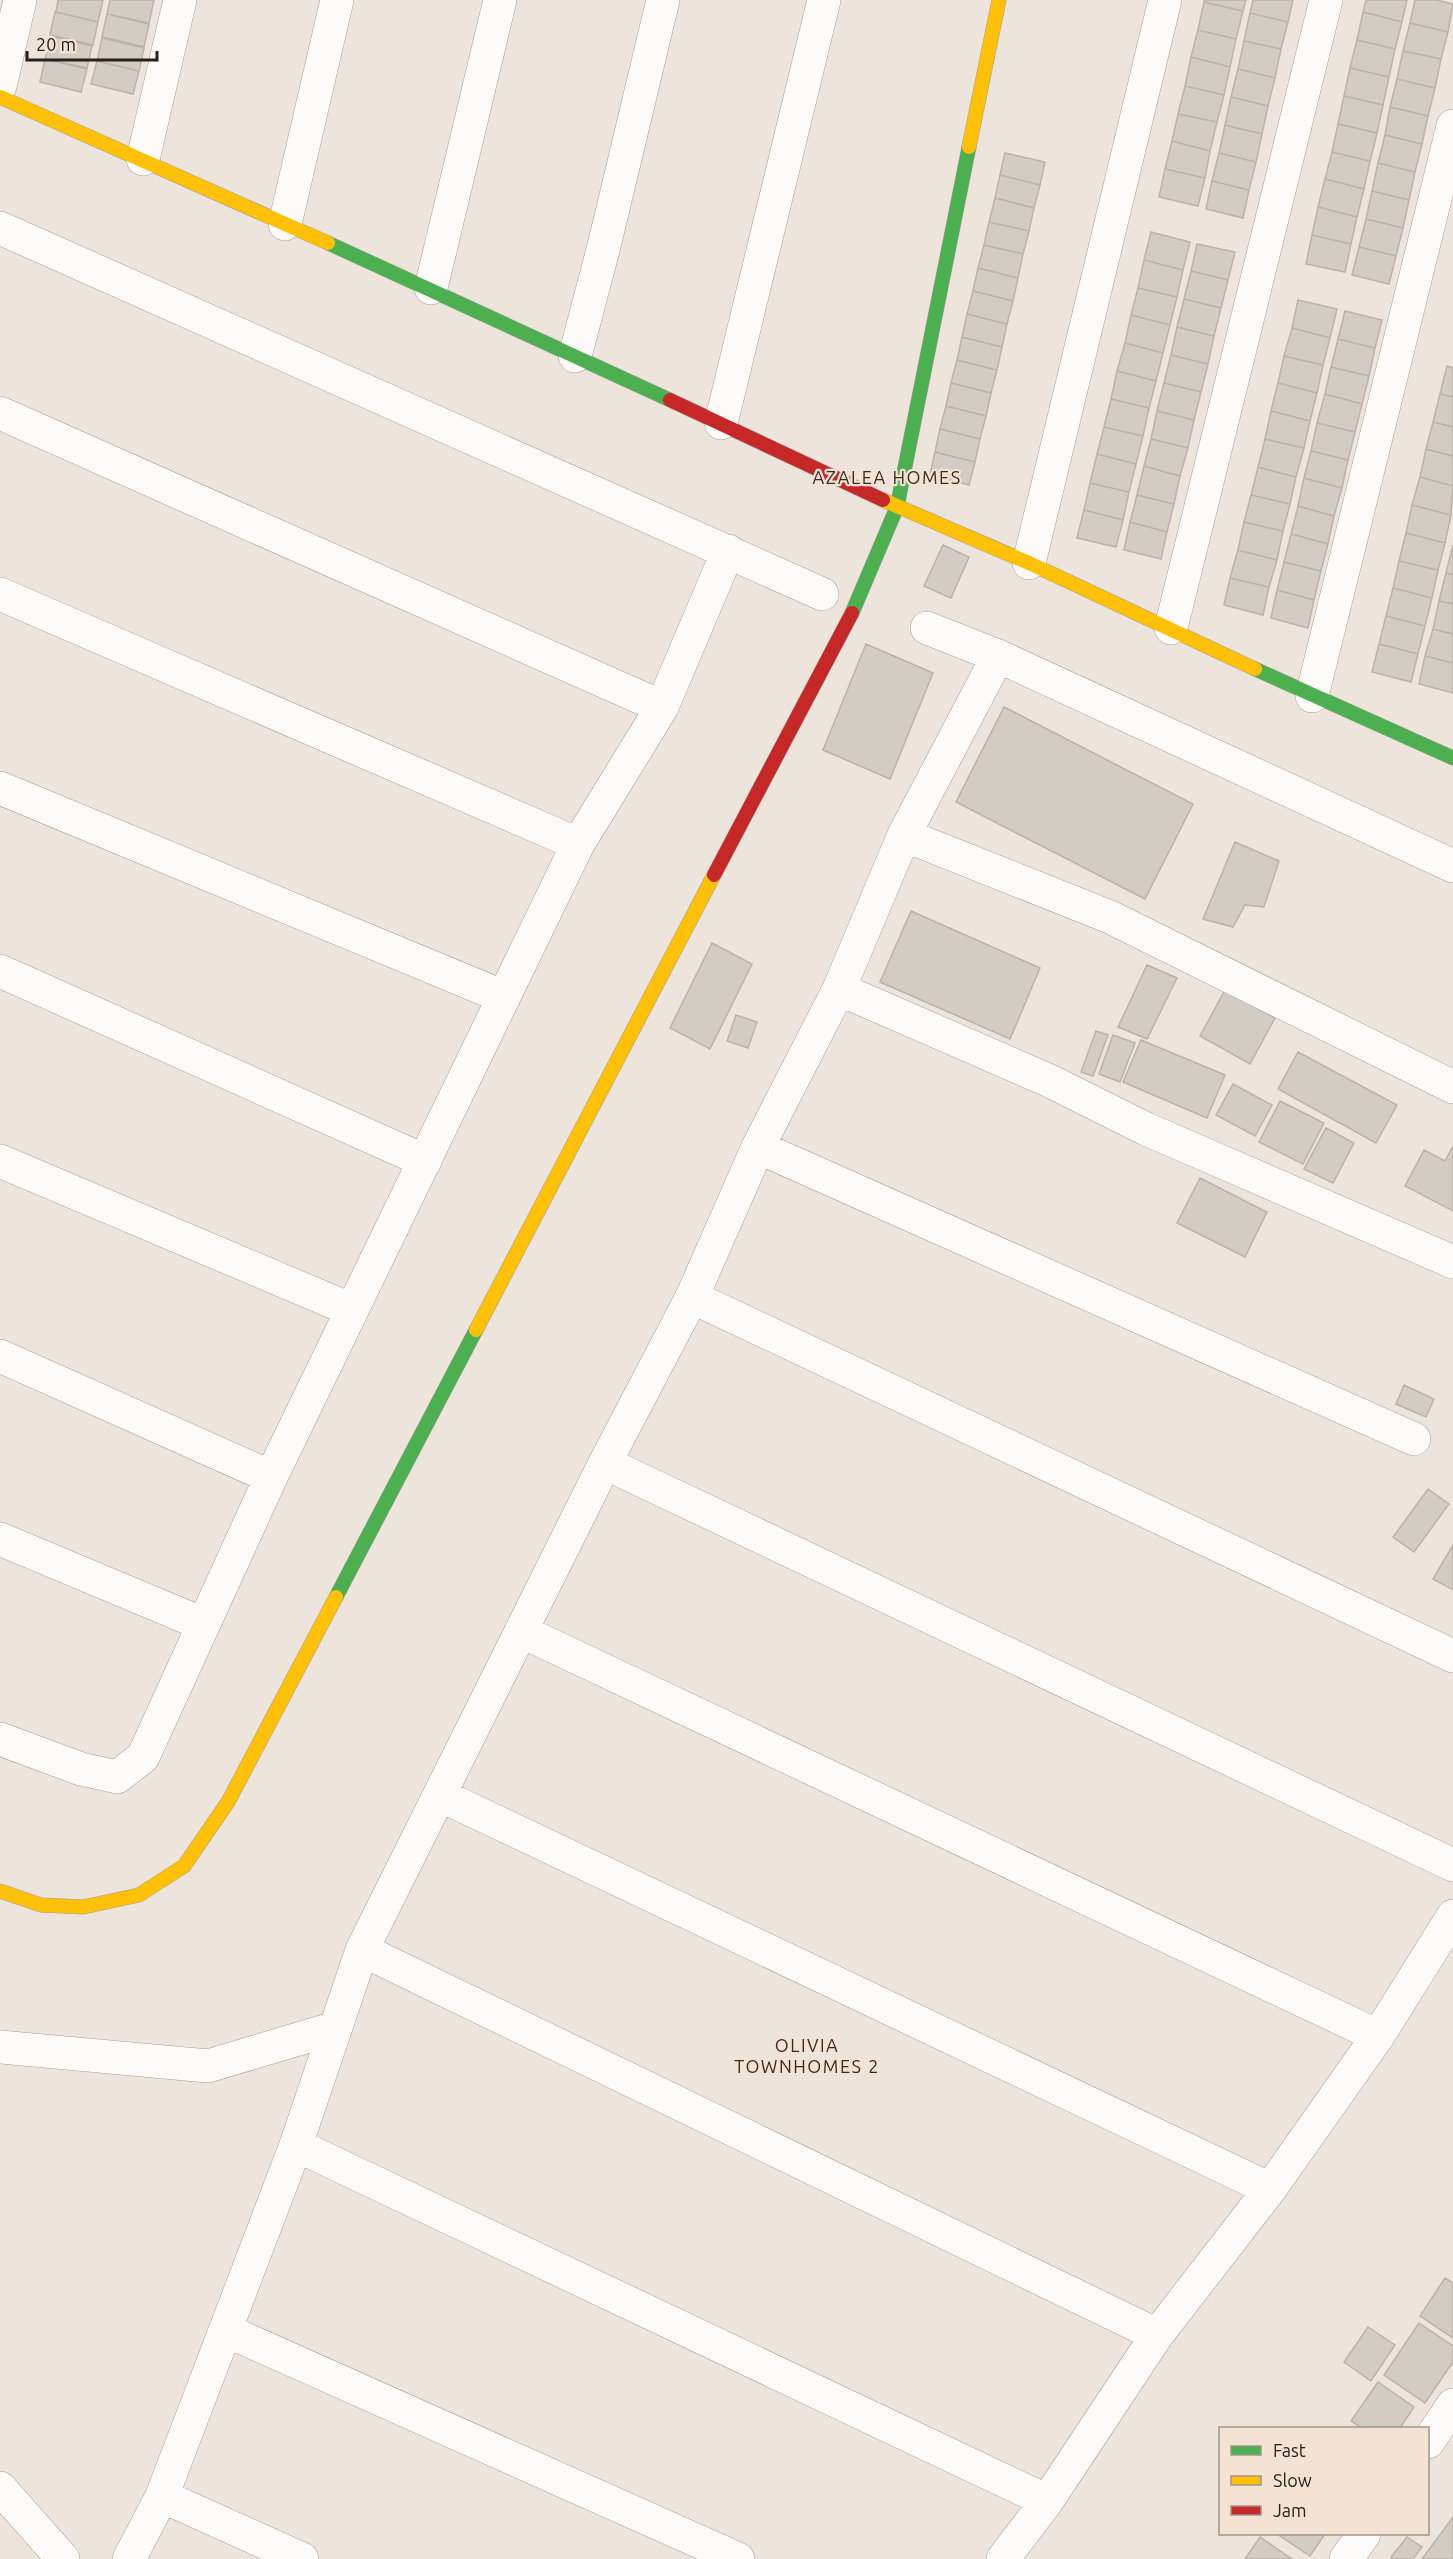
<svg xmlns="http://www.w3.org/2000/svg" width="1453" height="2559" font-family="Ubuntu,sans-serif">
  <style>
    .building { fill: #d2ccc5; stroke: #bab2ac; stroke-width: 1.5 }
    .lines { fill: none; stroke-linecap: round; stroke-linejoin: round }
    .street-casing { stroke: #a69f98; stroke-width: 34 }
    .fast-casing { stroke: #a69f98; stroke-width: 15 }
    .slow-casing { stroke: #a69f98; stroke-width: 15 }
    .jam-casing { stroke: #a69f98; stroke-width: 15 }
    .street { stroke: #fcfbfa; stroke-width: 33 }
    .fast { stroke: #4caf50; stroke-width: 14 }
    .slow { stroke: #ffc107; stroke-width: 14 }
    .jam { stroke: #c62828; stroke-width: 14 }
    .labels { text-anchor: middle; dominant-baseline: central; stroke-width: 4.5; stroke-linejoin: round; paint-order: stroke }
    .neighbourhood-label { font-size: 18px; letter-spacing: 1.5px; fill: #382b1f; stroke: #f4e3d4 }
  </style>
  <rect width="100%" height="100%" fill="#ede4db"/>
  <path class="building" d="M 58,0 L 103,0 L 98,22 L 56,12 Z
    M 110,0 L 154,0 L 149,23 L 107,14 Z
    M 1205,0 L 1246,0 L 1243,11 L 1204,2 Z
    M 1253,0 L 1293,0 L 1288,22 L 1250,13 Z
    M 1366,0 L 1407,0 L 1402,22 L 1363,12 Z
    M 1415,0 L 1437,0 L 1453,4 L 1448,32 L 1410,23 Z
    M 1204,2 L 1243,11 L 1236,39 L 1198,30 Z
    M 55,12 L 98,22 L 93,45 L 50,35 Z
    M 1363,12 L 1402,22 L 1395,49 L 1357,40 Z
    M 1250,13 L 1288,22 L 1281,49 L 1244,41 Z
    M 107,14 L 149,24 L 144,47 L 102,37 Z
    M 1410,23 L 1448,32 L 1441,59 L 1403,51 Z
    M 1198,30 L 1236,39 L 1230,67 L 1191,57 Z
    M 51,36 L 92,46 L 87,68 L 45,59 Z
    M 102,38 L 144,48 L 139,71 L 97,61 Z
    M 1357,40 L 1395,49 L 1389,77 L 1350,68 Z
    M 1244,41 L 1281,49 L 1275,78 L 1238,69 Z
    M 1403,51 L 1441,59 L 1435,88 L 1397,79 Z
    M 1191,57 L 1230,67 L 1224,95 L 1185,86 Z
    M 45,59 L 87,69 L 81,92 L 40,82 Z
    M 97,61 L 139,71 L 133,94 L 91,84 Z
    M 1350,68 L 1389,77 L 1383,105 L 1344,96 Z
    M 1238,69 L 1275,78 L 1268,106 L 1231,97 Z
    M 1397,79 L 1435,88 L 1428,116 L 1390,107 Z
    M 1185,86 L 1224,95 L 1217,122 L 1178,114 Z
    M 1344,96 L 1383,105 L 1377,133 L 1338,124 Z
    M 1231,97 L 1268,106 L 1262,134 L 1225,125 Z
    M 1390,107 L 1428,116 L 1422,144 L 1385,135 Z
    M 1178,114 L 1217,122 L 1210,151 L 1172,141 Z
    M 1338,124 L 1377,133 L 1370,161 L 1332,152 Z
    M 1225,125 L 1262,134 L 1256,162 L 1219,153 Z
    M 1385,135 L 1422,144 L 1415,172 L 1378,163 Z
    M 1172,141 L 1210,151 L 1205,178 L 1165,169 Z
    M 1332,152 L 1370,161 L 1364,189 L 1325,179 Z
    M 1005,153 L 1045,162 L 1040,185 L 1000,175 Z
    M 1219,153 L 1256,162 L 1249,190 L 1212,181 Z
    M 1378,163 L 1415,172 L 1409,200 L 1372,191 Z
    M 1165,169 L 1205,178 L 1198,206 L 1159,197 Z
    M 1000,175 L 1040,185 L 1034,208 L 995,198 Z
    M 1325,179 L 1364,189 L 1357,217 L 1318,207 Z
    M 1212,181 L 1249,190 L 1243,218 L 1206,209 Z
    M 1372,191 L 1409,200 L 1403,228 L 1366,219 Z
    M 995,198 L 1034,208 L 1029,231 L 989,222 Z
    M 1318,207 L 1357,217 L 1351,244 L 1312,235 Z
    M 1366,219 L 1403,228 L 1396,256 L 1359,247 Z
    M 989,222 L 1029,231 L 1023,254 L 984,245 Z
    M 1151,232 L 1190,242 L 1183,270 L 1144,260 Z
    M 1312,235 L 1351,244 L 1345,272 L 1306,264 Z
    M 1197,244 L 1235,252 L 1228,280 L 1191,271 Z
    M 984,245 L 1023,254 L 1018,278 L 978,268 Z
    M 1359,247 L 1396,256 L 1389,284 L 1352,275 Z
    M 1144,260 L 1183,270 L 1177,297 L 1138,288 Z
    M 978,268 L 1018,278 L 1013,301 L 973,291 Z
    M 1191,271 L 1228,280 L 1221,308 L 1184,299 Z
    M 1138,288 L 1177,297 L 1170,325 L 1131,315 Z
    M 973,291 L 1013,301 L 1007,324 L 967,314 Z
    M 1184,299 L 1221,308 L 1214,336 L 1177,327 Z
    M 1298,300 L 1337,309 L 1330,338 L 1292,328 Z
    M 1345,311 L 1382,320 L 1375,348 L 1338,339 Z
    M 967,314 L 1007,324 L 1002,347 L 962,337 Z
    M 1131,315 L 1170,325 L 1163,353 L 1125,343 Z
    M 1177,327 L 1214,336 L 1208,364 L 1171,355 Z
    M 1292,328 L 1330,338 L 1323,365 L 1284,356 Z
    M 962,337 L 1002,347 L 997,370 L 957,360 Z
    M 1338,339 L 1375,348 L 1369,376 L 1331,367 Z
    M 1125,343 L 1163,353 L 1156,381 L 1117,371 Z
    M 1171,355 L 1208,364 L 1201,392 L 1164,383 Z
    M 1284,356 L 1323,365 L 1317,393 L 1278,383 Z
    M 957,360 L 997,370 L 991,393 L 951,383 Z
    M 1447,366 L 1453,368 L 1453,397 L 1440,394 Z
    M 1331,367 L 1369,376 L 1362,404 L 1325,394 Z
    M 1117,371 L 1156,381 L 1149,408 L 1111,399 Z
    M 951,383 L 991,393 L 986,416 L 946,406 Z
    M 1164,383 L 1201,392 L 1194,420 L 1157,411 Z
    M 1278,383 L 1317,393 L 1310,421 L 1271,411 Z
    M 1325,394 L 1362,404 L 1355,432 L 1317,423 Z
    M 1440,394 L 1453,397 L 1453,427 L 1433,422 Z
    M 1111,399 L 1149,408 L 1143,436 L 1104,427 Z
    M 946,406 L 986,416 L 980,439 L 940,429 Z
    M 1157,411 L 1194,420 L 1188,448 L 1151,439 Z
    M 1271,411 L 1310,421 L 1304,448 L 1265,439 Z
    M 1433,422 L 1453,427 L 1453,456 L 1426,449 Z
    M 1317,423 L 1355,432 L 1348,460 L 1311,451 Z
    M 1104,427 L 1143,436 L 1136,464 L 1097,454 Z
    M 940,429 L 980,439 L 975,462 L 935,452 Z
    M 1151,439 L 1188,448 L 1180,476 L 1144,466 Z
    M 1265,439 L 1304,448 L 1296,477 L 1258,467 Z
    M 1426,449 L 1453,456 L 1453,486 L 1420,477 Z
    M 1311,451 L 1348,460 L 1342,488 L 1304,478 Z
    M 935,452 L 975,462 L 969,485 L 930,475 Z
    M 1097,454 L 1136,464 L 1129,492 L 1090,483 Z
    M 1144,466 L 1180,476 L 1174,504 L 1137,495 Z
    M 1258,467 L 1296,477 L 1290,504 L 1251,495 Z
    M 1420,477 L 1453,486 L 1451,515 L 1412,505 Z
    M 1304,478 L 1342,488 L 1334,516 L 1298,506 Z
    M 1090,483 L 1129,492 L 1123,520 L 1084,510 Z
    M 1137,495 L 1174,504 L 1167,532 L 1130,522 Z
    M 1251,495 L 1290,504 L 1283,531 L 1244,522 Z
    M 1412,505 L 1451,515 L 1445,543 L 1406,533 Z
    M 1298,506 L 1334,516 L 1328,544 L 1291,534 Z
    M 1084,510 L 1123,520 L 1116,547 L 1077,538 Z
    M 1130,522 L 1167,532 L 1161,559 L 1124,550 Z
    M 1244,522 L 1283,531 L 1277,560 L 1238,550 Z
    M 1406,533 L 1445,543 L 1438,570 L 1399,561 Z
    M 1291,534 L 1328,544 L 1321,571 L 1284,562 Z
    M 943,545 L 969,557 L 951,598 L 924,586 Z
    M 1453,545 L 1453,575 L 1446,573 Z
    M 1238,550 L 1277,560 L 1269,587 L 1230,578 Z
    M 1399,561 L 1438,570 L 1432,598 L 1393,588 Z
    M 1284,562 L 1321,571 L 1314,600 L 1277,590 Z
    M 1446,573 L 1453,575 L 1453,604 L 1439,601 Z
    M 1230,578 L 1269,587 L 1263,615 L 1224,605 Z
    M 1393,588 L 1432,598 L 1425,626 L 1386,616 Z
    M 1277,590 L 1314,600 L 1308,628 L 1271,618 Z
    M 1439,601 L 1453,604 L 1453,634 L 1433,629 Z
    M 1386,616 L 1425,626 L 1418,654 L 1379,644 Z
    M 1433,629 L 1453,634 L 1453,663 L 1425,656 Z
    M 866,644 L 933,673 L 890,779 L 823,750 Z
    M 1379,644 L 1418,654 L 1411,682 L 1372,672 Z
    M 1425,656 L 1453,663 L 1453,693 L 1419,684 Z
    M 1004,707 L 1193,804 L 1145,899 L 956,802 Z
    M 1235,842 L 1279,861 L 1264,907 L 1245,905 L 1233,927 L 1203,919 Z
    M 911,911 L 1040,968 L 1010,1039 L 880,982 Z
    M 712,943 L 752,964 L 710,1049 L 670,1028 Z
    M 1147,965 L 1177,978 L 1147,1039 L 1118,1027 Z
    M 1225,990 L 1275,1018 L 1250,1064 L 1200,1036 Z
    M 736,1015 L 757,1022 L 748,1048 L 727,1041 Z
    M 1096,1031 L 1108,1035 L 1093,1076 L 1081,1072 Z
    M 1113,1035 L 1135,1043 L 1120,1082 L 1099,1074 Z
    M 1141,1040 L 1225,1075 L 1207,1118 L 1123,1082 Z
    M 1298,1052 L 1397,1105 L 1376,1143 L 1278,1089 Z
    M 1233,1084 L 1272,1105 L 1255,1136 L 1216,1115 Z
    M 1280,1101 L 1324,1123 L 1303,1164 L 1259,1142 Z
    M 1326,1128 L 1354,1143 L 1333,1183 L 1304,1169 Z
    M 1453,1146 L 1453,1211 L 1405,1186 L 1424,1150 L 1445,1161 Z
    M 1200,1178 L 1267,1212 L 1245,1257 L 1177,1223 Z
    M 1404,1385 L 1434,1399 L 1426,1417 L 1396,1404 Z
    M 1428,1489 L 1449,1504 L 1414,1552 L 1393,1537 Z
    M 1453,1545 L 1453,1590 L 1433,1579 Z
    M 1445,2278 L 1453,2283 L 1453,2338 L 1420,2316 Z
    M 1419,2323 L 1453,2346 L 1453,2362 L 1425,2403 L 1384,2375 Z
    M 1368,2327 L 1395,2345 L 1371,2381 L 1344,2362 Z
    M 1378,2382 L 1414,2407 L 1400,2428 L 1362,2428 L 1351,2421 Z
    M 1453,2517 L 1453,2559 L 1422,2559 Z
    M 1277,2534 L 1325,2534 L 1310,2556 Z
    M 1260,2537 L 1292,2559 L 1245,2559 Z
    M 1407,2537 L 1422,2547 L 1413,2559 L 1393,2559 L 1391,2557 Z"/>
  <g class="lines">
    <defs>
      <path id="street" d="M 0,86 L 20,0
        M 143,159 L 180,0
        M 285,224 L 337,0
        M 0,228 L 822,594
        M 431,288 L 500,0
        M 575,356 L 604,246 L 663,0
        M 0,413 L 662,707
        M 721,423 L 824,0
        M 1029,563 L 1165,0
        M 0,594 L 578,844
        M 927,628 L 998,656 L 1453,866
        M 1171,628 L 1326,0
        M 1312,696 L 1453,126
        M 0,788 L 504,997
        M 904,835 L 1110,917 L 1453,1087
        M 0,971 L 425,1161
        M 839,989 L 1050,1081 L 1146,1129 L 1453,1262
        M 758,1147 L 1414,1439
        M 0,1161 L 352,1310
        M 692,1297 L 1453,1656
        M 0,1356 L 271,1477
        M 605,1463 L 1453,1865
        M 0,1539 L 203,1624
        M 521,1631 L 1378,2036
        M 0,1739 L 81,1769 L 117,1777 L 143,1757 L 271,1477 L 578,844 L 662,707 L 728,551
        M 440,1795 L 1270,2189
        M 362,1950 L 1157,2335
        M 0,2047 L 208,2066 L 335,2028
        M 296,2145 L 1047,2501
        M 225,2330 L 738,2559
        M 1428,2442 L 1453,2405
        M 0,2488 L 63,2559
        M 162,2496 L 302,2559
        M 129,2559 L 162,2496 L 296,2145 L 362,1950 L 605,1463 L 692,1297 L 758,1147 L 839,989 L 904,835 L 998,656
        M 1003,2559 L 1047,2501 L 1157,2335 L 1270,2189 L 1378,2036 L 1453,1916
        M 1346,2559 L 1364,2534"/>
      <path id="fast" d="M 328,243 L 670,400
        M 852,613 L 897,507 L 969,147
        M 1255,669 L 1453,758
        M 336,1597 L 476,1330"/>
      <path id="slow" d="M 0,97 L 328,243
        M 969,147 L 999,0
        M 883,500 L 1029,563 L 1255,669
        M 476,1330 L 714,875
        M 0,1891 L 41,1905 L 83,1907 L 139,1895 L 184,1866 L 228,1802 L 336,1597"/>
      <path id="jam" d="M 670,400 L 883,500
        M 714,875 L 852,613"/>
    </defs>
    <use href="#street" class="street-casing"/>
    <use href="#fast" class="fast-casing"/>
    <use href="#slow" class="slow-casing"/>
    <use href="#jam" class="jam-casing"/>
    <use href="#street" class="street"/>
    <use href="#fast" class="fast"/>
    <use href="#slow" class="slow"/>
    <use href="#jam" class="jam"/>
  </g>
  <g class="labels">
    <g class="neighbourhood-label">
      <text x="887" y="477">AZALEA HOMES</text>
      <text x="807" y="2045">OLIVIA<tspan x="807" dy="21">TOWNHOMES 2</tspan></text>
    </g>
  </g>
  <rect x="1219" y="2427" width="210" height="108" fill="#f4e3d4" stroke="#a2958a" stroke-width="1.5"/>
  <rect x="1231" y="2446" width="30" height="9" fill="#4caf50" stroke="#a2958a" stroke-width="1.5"/>
  <text x="1273" y="2457" font-size="18" fill="#27211b">Fast</text>
  <rect x="1231" y="2476" width="30" height="9" fill="#ffc107" stroke="#a2958a" stroke-width="1.5"/>
  <text x="1273" y="2487" font-size="18" fill="#27211b">Slow</text>
  <rect x="1231" y="2506" width="30" height="9" fill="#c62828" stroke="#a2958a" stroke-width="1.5"/>
  <text x="1273" y="2517" font-size="18" fill="#27211b">Jam</text>
  <path d="M27 51v9h130v-9" fill="none" stroke="#27211b" stroke-width="3"/>
  <text x="36" y="51" font-size="18" fill="#27211b" stroke="#f4e3d4" stroke-width="4.5" paint-order="stroke">20 m</text>
</svg>
